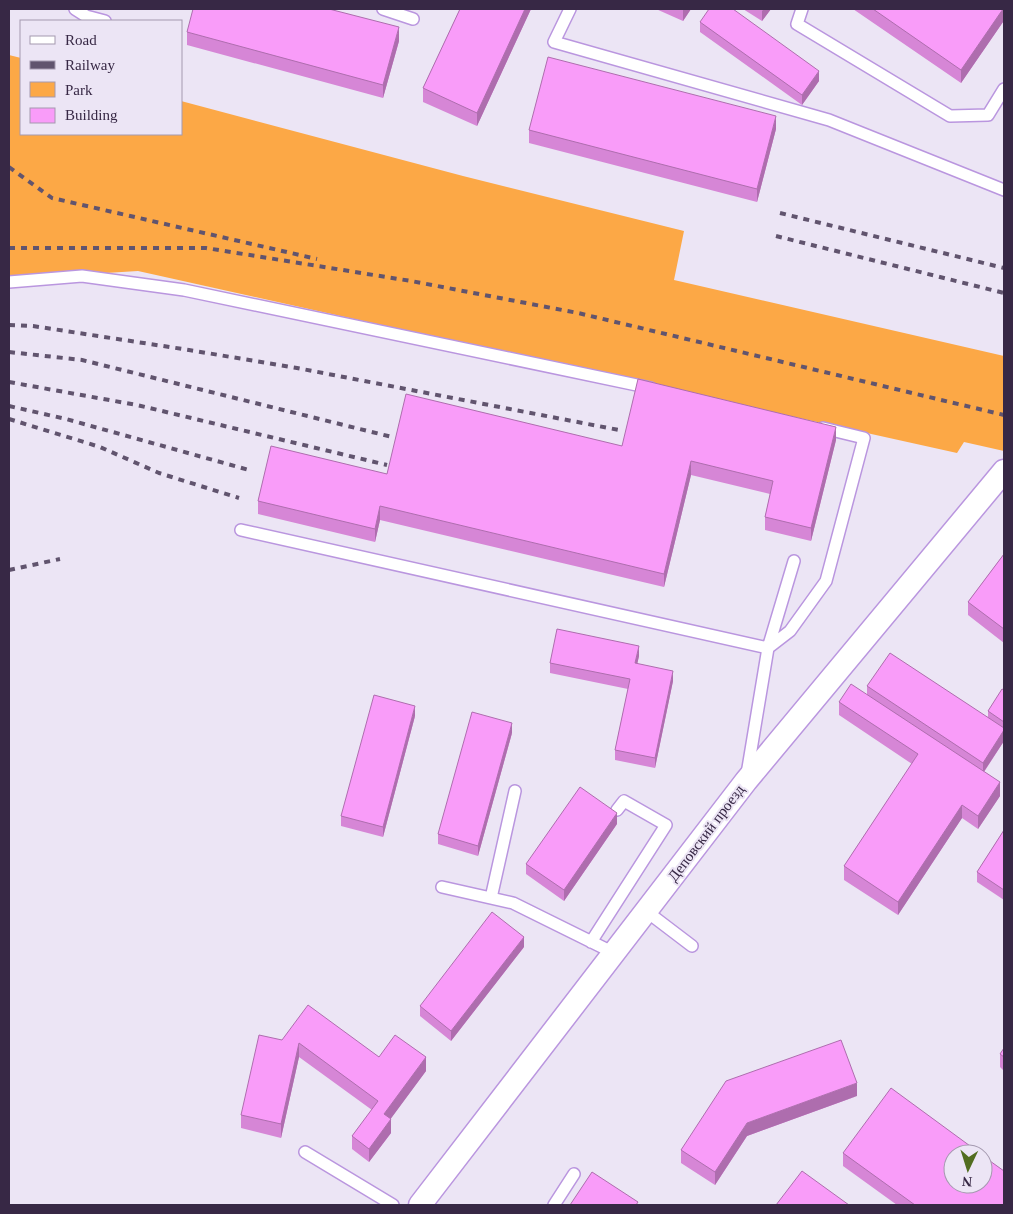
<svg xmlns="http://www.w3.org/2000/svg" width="1013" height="1214" font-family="Georgia,serif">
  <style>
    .green { fill: #fca846 }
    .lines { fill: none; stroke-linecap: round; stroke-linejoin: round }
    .service-casing { stroke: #ba96df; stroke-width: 14 }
    .minor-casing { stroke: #ba96df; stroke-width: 25 }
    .service { stroke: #fff; stroke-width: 11 }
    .minor { stroke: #fff; stroke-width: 22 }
    .rail { stroke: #61546e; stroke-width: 4; stroke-dasharray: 6 6; stroke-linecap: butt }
    .wall { fill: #d686d6 }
    .shaded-wall { fill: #ae6dae }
    .building { fill: #f99cf9; stroke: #ae6dae }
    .labels { text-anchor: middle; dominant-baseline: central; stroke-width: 4; stroke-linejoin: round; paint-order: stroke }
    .street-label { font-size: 15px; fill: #372845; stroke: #ece5f5 }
  </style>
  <rect width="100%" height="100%" fill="#ece5f5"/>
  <path class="green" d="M 9,55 L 21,58 L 21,134 L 181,134 L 181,101 L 463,176 L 684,231 L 674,280 L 1004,356 L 1004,451 L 964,442 L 957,453 L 138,271 L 9,279 Z"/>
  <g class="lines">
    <defs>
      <path id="service" d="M 75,9 L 86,16 L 105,21
        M 383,9 L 413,19
        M 570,9 L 554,42 L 829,120 L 1004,190
        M 802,9 L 797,24 L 950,116 L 988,115 L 1004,89
        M 9,282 L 82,276 L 184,290 L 651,388
        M 241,530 L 768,648 L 790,631 L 826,581 L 864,438 L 823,428
        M 747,774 L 768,648 L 794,561
        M 442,887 L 513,903 L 614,953
        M 491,898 L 515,791
        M 646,911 L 692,946
        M 591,942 L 666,825 L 624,801 L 617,810
        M 305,1152 L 393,1205
        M 554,1205 L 574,1174"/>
      <path id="minor" d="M 420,1205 L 746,781 L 1004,471"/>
    </defs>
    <use href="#service" class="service-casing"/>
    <use href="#minor" class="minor-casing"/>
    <use href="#service" class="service"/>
    <use href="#minor" class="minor"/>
    <path class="rail" d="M 9,167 L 52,198 L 317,259
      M 780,213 L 1004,268
      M 776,236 L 1004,293
      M 9,248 L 206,248 L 411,281 L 578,313 L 1004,415
      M 9,325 L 33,326 L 189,350 L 297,368 L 619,430
      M 9,352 L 82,360 L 392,437
      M 9,382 L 137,405 L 387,465
      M 9,406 L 66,419 L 249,470
      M 9,419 L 100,447 L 159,473 L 239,498
      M 9,570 L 60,559"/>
  </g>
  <path class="wall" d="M 460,9 L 531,9 L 477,126 L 423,102 L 423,88 Z
    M 656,9 L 691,9 L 683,21 Z
    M 743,9 L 771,9 L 762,21 Z
    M 853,9 L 1003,9 L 1003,22 L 961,83 Z
    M 700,22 L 819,81 L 802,105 L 700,32 Z
    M 187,32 L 399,41 L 383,98 L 187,45 Z
    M 776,129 L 757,202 L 529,143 L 529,130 Z
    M 836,440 L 811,541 L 765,530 L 765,517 L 770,494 L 691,475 L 664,587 L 380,520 L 375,542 L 258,514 L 258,501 L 387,474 L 622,446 Z
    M 1004,554 L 1004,643 L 968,615 L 968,602 Z
    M 639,656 L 637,664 L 673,681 L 655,768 L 615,760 L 615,750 L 628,689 L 550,673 L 550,663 Z
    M 867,686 L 988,717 L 988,711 L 1004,690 L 1004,741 L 984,772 L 1000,796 L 978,829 L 962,818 L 898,915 L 844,880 L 844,866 L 912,764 L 839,715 L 839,702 L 867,695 Z
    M 415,716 L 383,837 L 341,826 L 341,816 Z
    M 512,733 L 478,856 L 438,844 L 438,834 Z
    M 617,824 L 564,901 L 526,874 L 526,864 Z
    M 1004,830 L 1004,900 L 977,882 L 977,872 Z
    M 524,947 L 451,1041 L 420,1016 L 420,1006 Z
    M 282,1040 L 379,1057 L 426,1071 L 390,1119 L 391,1133 L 369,1162 L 352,1149 L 352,1136 L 372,1110 L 299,1057 L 281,1138 L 241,1128 L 241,1115 Z
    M 1004,1048 L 1004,1071 L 1000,1067 L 1000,1054 Z
    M 857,1096 L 747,1136 L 715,1185 L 681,1163 L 681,1150 Z
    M 843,1153 L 1004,1205 L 897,1205 L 843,1166 Z"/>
  <path class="shaded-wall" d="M 525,9 L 531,9 L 477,126 L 477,113 Z
    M 684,9 L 691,9 L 683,21 L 683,10 Z
    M 764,9 L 771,9 L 762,21 L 762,11 Z
    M 1003,9 L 1003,22 L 961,83 L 961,70 Z
    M 399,27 L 399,41 L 383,98 L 383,85 Z
    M 819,71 L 819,81 L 802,105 L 802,95 Z
    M 776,116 L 776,129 L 757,202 L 757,189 Z
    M 836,427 L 836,440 L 811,541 L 811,528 Z
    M 691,461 L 691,475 L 664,587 L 664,574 Z
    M 380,506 L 380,520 L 375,542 L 375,529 Z
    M 639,646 L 639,656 L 635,674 L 635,663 Z
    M 673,671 L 673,681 L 655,768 L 655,758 Z
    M 415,706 L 415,716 L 383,837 L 383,827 Z
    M 512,723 L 512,733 L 478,856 L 478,846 Z
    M 1004,730 L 1004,741 L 983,773 L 983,763 Z
    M 1000,782 L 1000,796 L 978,829 L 978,816 Z
    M 962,805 L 962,818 L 898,915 L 898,902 Z
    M 617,813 L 617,824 L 564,901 L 564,890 Z
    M 524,937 L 524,947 L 451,1041 L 451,1031 Z
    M 299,1043 L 299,1057 L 281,1138 L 281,1124 Z
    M 426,1057 L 426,1071 L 384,1128 L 384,1114 Z
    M 857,1083 L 857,1096 L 747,1136 L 715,1185 L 715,1172 L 747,1123 Z
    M 391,1119 L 391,1133 L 369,1162 L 369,1149 Z"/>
  <path class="building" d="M 193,9 L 329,9 L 399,27 L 383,85 L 187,32 Z
    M 460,9 L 525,9 L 477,113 L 423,88 Z
    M 709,9 L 733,9 L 819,71 L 802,95 L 700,22 Z
    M 873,9 L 1003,9 L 961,70 Z
    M 548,57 L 776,116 L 757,189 L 529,130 Z
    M 638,379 L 836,427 L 811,528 L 765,517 L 773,481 L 691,461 L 664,574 L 380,506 L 375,529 L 258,501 L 271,446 L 387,474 L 406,394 L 622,446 Z
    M 1004,554 L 1004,629 L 968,602 Z
    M 557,629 L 639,646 L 635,663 L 673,671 L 655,758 L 615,750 L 630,679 L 550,663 Z
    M 890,653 L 1004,728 L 1004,730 L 983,763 L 867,686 Z
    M 851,684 L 1000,782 L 978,816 L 962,805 L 898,902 L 844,866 L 918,754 L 839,702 Z
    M 1002,689 L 1004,690 L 1004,722 L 988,711 Z
    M 374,695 L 415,706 L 383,827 L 341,816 Z
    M 472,712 L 512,723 L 478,846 L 438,834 Z
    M 580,787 L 617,813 L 564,890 L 526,864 Z
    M 1004,830 L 1004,890 L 977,872 Z
    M 492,912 L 524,937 L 451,1031 L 420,1006 Z
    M 308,1005 L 379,1057 L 395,1035 L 426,1057 L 384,1114 L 391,1119 L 369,1149 L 352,1136 L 378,1101 L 299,1043 L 281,1124 L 241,1115 L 259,1035 L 282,1040 Z
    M 841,1040 L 857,1083 L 747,1123 L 715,1172 L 681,1150 L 726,1081 Z
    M 1004,1048 L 1004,1057 L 1000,1054 Z
    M 891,1088 L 981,1154 L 953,1154 L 953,1184 L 983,1184 L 983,1156 L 1004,1171 L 1004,1205 L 915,1205 L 843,1153 Z
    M 802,1171 L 849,1205 L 776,1205 Z
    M 592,1172 L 638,1202 L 636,1205 L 570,1205 Z"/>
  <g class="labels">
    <g class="street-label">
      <text transform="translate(706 833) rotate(-53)">Деповский проезд</text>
    </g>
  </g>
  <rect width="1013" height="1214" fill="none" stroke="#372845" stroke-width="20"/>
  <rect x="20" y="20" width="162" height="115" fill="#ece5f5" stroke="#a499af"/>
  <rect x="30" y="36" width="25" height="8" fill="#ffffff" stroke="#a499af"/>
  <text x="65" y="45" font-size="15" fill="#372845">Road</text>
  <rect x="30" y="61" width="25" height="8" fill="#61546e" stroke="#a499af"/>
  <text x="65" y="70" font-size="15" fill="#372845">Railway</text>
  <rect x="30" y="82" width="25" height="15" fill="#fca846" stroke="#a499af"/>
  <text x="65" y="95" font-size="15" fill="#372845">Park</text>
  <rect x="30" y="108" width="25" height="15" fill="#f99cf9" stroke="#a499af"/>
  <text x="65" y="120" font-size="15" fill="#372845">Building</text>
  <g transform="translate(968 1169) rotate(184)"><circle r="24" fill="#ece5f5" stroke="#a499af"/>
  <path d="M0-4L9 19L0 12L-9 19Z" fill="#526d20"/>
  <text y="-8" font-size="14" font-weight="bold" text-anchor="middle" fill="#372845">N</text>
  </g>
</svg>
